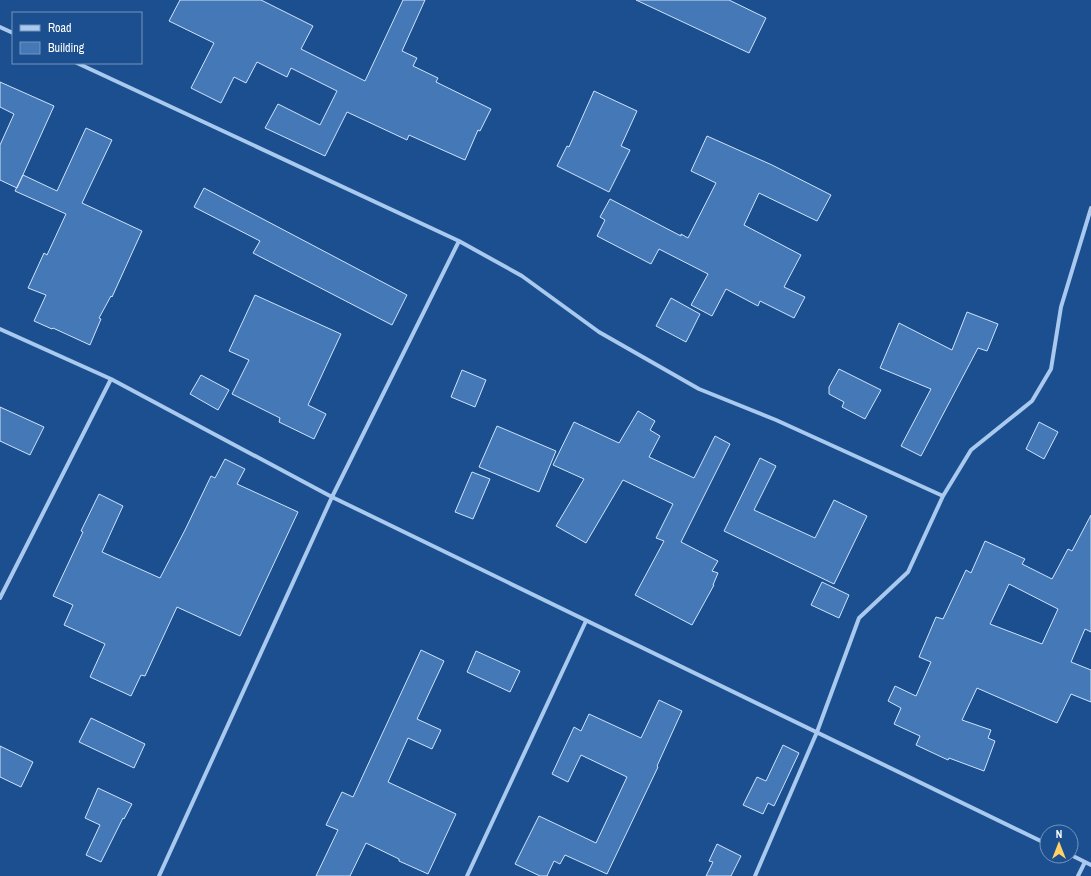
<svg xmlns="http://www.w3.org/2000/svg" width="1091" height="876" font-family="'Archivo Narrow',sans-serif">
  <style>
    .building { fill: #4478b7; stroke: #cfe3fa; fill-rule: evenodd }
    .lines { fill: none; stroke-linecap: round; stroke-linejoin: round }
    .minor { stroke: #a9c9ee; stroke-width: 4 }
  </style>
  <rect width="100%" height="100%" fill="#1b4f8f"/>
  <path class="building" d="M 180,0 L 261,0 L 313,26 L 301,49 L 365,81 L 403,0 L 425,0 L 402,51 L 417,58 L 413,66 L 438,78 L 436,82 L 491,109 L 480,131 L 478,130 L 465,160 L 409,135 L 407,140 L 347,112 L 325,156 L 265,128 L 278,104 L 320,125 L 337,91 L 291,68 L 287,77 L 257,62 L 246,83 L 234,77 L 221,103 L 191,88 L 214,43 L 169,21 Z
    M 636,0 L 729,0 L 766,18 L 749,53 Z
    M 0,82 L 54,106 L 17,188 L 0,180 L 0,145 L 14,114 L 0,107 Z
    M 594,91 L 637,111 L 621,146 L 630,150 L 609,192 L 557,166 L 567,146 L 569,147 Z
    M 86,128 L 112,140 L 82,203 L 142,231 L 112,297 L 111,296 L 99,318 L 101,319 L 90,345 L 53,328 L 52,329 L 34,321 L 46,295 L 28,288 L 44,253 L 47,255 L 66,214 L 15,191 L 23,175 L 57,191 Z
    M 707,136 L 772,165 L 831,195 L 817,221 L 759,193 L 744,225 L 801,255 L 784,287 L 805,297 L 794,318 L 760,301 L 758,306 L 726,289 L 712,316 L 691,305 L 708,274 L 659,249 L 651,264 L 597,236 L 605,220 L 600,217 L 610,199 L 681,236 L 681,234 L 688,238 L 716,183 L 691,171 Z
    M 204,188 L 407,295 L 392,325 L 253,253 L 260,241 L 194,207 Z
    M 255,295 L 341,334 L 308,405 L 326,414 L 314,439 L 279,422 L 280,418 L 232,394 L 249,360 L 229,351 Z
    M 671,298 L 700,314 L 686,342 L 656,326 Z
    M 967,312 L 998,324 L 987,351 L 978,348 L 921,456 L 901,446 L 931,389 L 880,368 L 899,323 L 952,350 Z
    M 839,369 L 881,390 L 865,419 L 842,407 L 844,402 L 829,394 L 829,387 Z
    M 462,370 L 486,380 L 475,407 L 451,397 Z
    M 201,375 L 229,390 L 218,410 L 190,394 Z
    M 0,407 L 44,427 L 30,455 L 0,441 Z
    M 638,411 L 655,421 L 650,430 L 660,436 L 649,457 L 694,478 L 715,436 L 730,444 L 681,542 L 718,561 L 712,571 L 718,573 L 713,585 L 714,585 L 692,625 L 635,595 L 664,541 L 656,538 L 673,504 L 623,480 L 586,543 L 556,526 L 584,479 L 553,465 L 574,422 L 619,443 Z
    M 1039,422 L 1058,432 L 1044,459 L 1026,449 Z
    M 497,426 L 556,451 L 539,492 L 479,467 Z
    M 760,458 L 776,466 L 754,510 L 815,538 L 834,500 L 867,516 L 834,584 L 724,531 Z
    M 225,459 L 245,469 L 237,484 L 298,512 L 240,636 L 177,607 L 145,676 L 141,675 L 131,696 L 90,677 L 105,644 L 64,625 L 73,605 L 53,596 L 83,532 L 81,531 L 99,494 L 123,506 L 102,552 L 160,578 L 185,530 L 211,476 L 215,478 Z
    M 472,472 L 490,479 L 473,519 L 455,512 Z
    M 1091,515 L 1091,632 L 1085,629 L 1071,662 L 1091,670 L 1091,702 L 1071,694 L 1057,723 L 977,688 L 962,720 L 991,730 L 988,738 L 995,741 L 984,771 L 949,758 L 948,760 L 916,745 L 920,736 L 894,724 L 901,708 L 888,701 L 895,686 L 916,696 L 931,662 L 919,657 L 936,617 L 943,619 L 966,570 L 971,573 L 985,541 L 1025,559 L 1022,564 L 1052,579 L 1068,549 L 1072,551 ZM 1009,584 L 1058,609 L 1042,644 L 990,624 Z
    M 822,582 L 849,595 L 839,618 L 811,605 Z
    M 421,650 L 444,661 L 417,719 L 441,730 L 432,749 L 408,738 L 388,782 L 456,814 L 428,874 L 399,861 L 399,859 L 366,843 L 350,876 L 316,876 L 338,830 L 326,825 L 342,792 L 353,797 Z
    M 476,651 L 520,671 L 510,692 L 467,672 Z
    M 659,700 L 682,711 L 657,766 L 658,767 L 607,874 L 565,855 L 560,864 L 554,861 L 547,876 L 540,876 L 515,864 L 539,816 L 596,843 L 627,777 L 581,755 L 568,782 L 552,774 L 574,727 L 581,731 L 589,714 L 641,738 Z
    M 91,718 L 145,744 L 134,768 L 79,742 Z
    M 783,745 L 799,753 L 774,806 L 768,803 L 763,814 L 743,805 L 757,777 L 766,781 Z
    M 0,746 L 33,762 L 21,787 L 0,777 Z
    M 98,788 L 132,804 L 124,819 L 123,818 L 101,862 L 86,855 L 100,825 L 85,818 Z
    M 717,844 L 741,856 L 731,876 L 706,876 L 713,862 L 709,861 Z"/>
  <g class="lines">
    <path class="minor" d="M 0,27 L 13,33
      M 77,63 L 459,241 L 522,276 L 599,332 L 699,389 L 776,420 L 943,496
      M 0,329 L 111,379 L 332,497 L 1047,844
      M 0,598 L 111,379
      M 1071,855 L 1091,865
      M 159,876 L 332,497 L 459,241
      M 467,876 L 586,621
      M 755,876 L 817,732 L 859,618 L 908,572 L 943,496 L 971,450 L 1032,401 L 1051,369 L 1061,307 L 1091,208
      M 1078,876 L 1085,862"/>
  </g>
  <rect x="12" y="12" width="130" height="52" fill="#1b4f8f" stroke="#7695bc"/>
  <rect x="20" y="25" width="20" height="6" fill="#a9c9ee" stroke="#7695bc"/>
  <text x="48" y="32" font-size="12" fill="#ffffff">Road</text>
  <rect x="20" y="42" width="20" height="12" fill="#4478b7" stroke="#7695bc"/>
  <text x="48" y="52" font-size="12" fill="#ffffff">Building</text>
  <g transform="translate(1059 844)"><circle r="19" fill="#1b4f8f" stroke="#7695bc"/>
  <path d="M0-3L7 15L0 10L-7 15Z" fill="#ffd166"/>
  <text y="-6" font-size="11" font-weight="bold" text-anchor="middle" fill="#ffffff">N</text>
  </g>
</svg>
